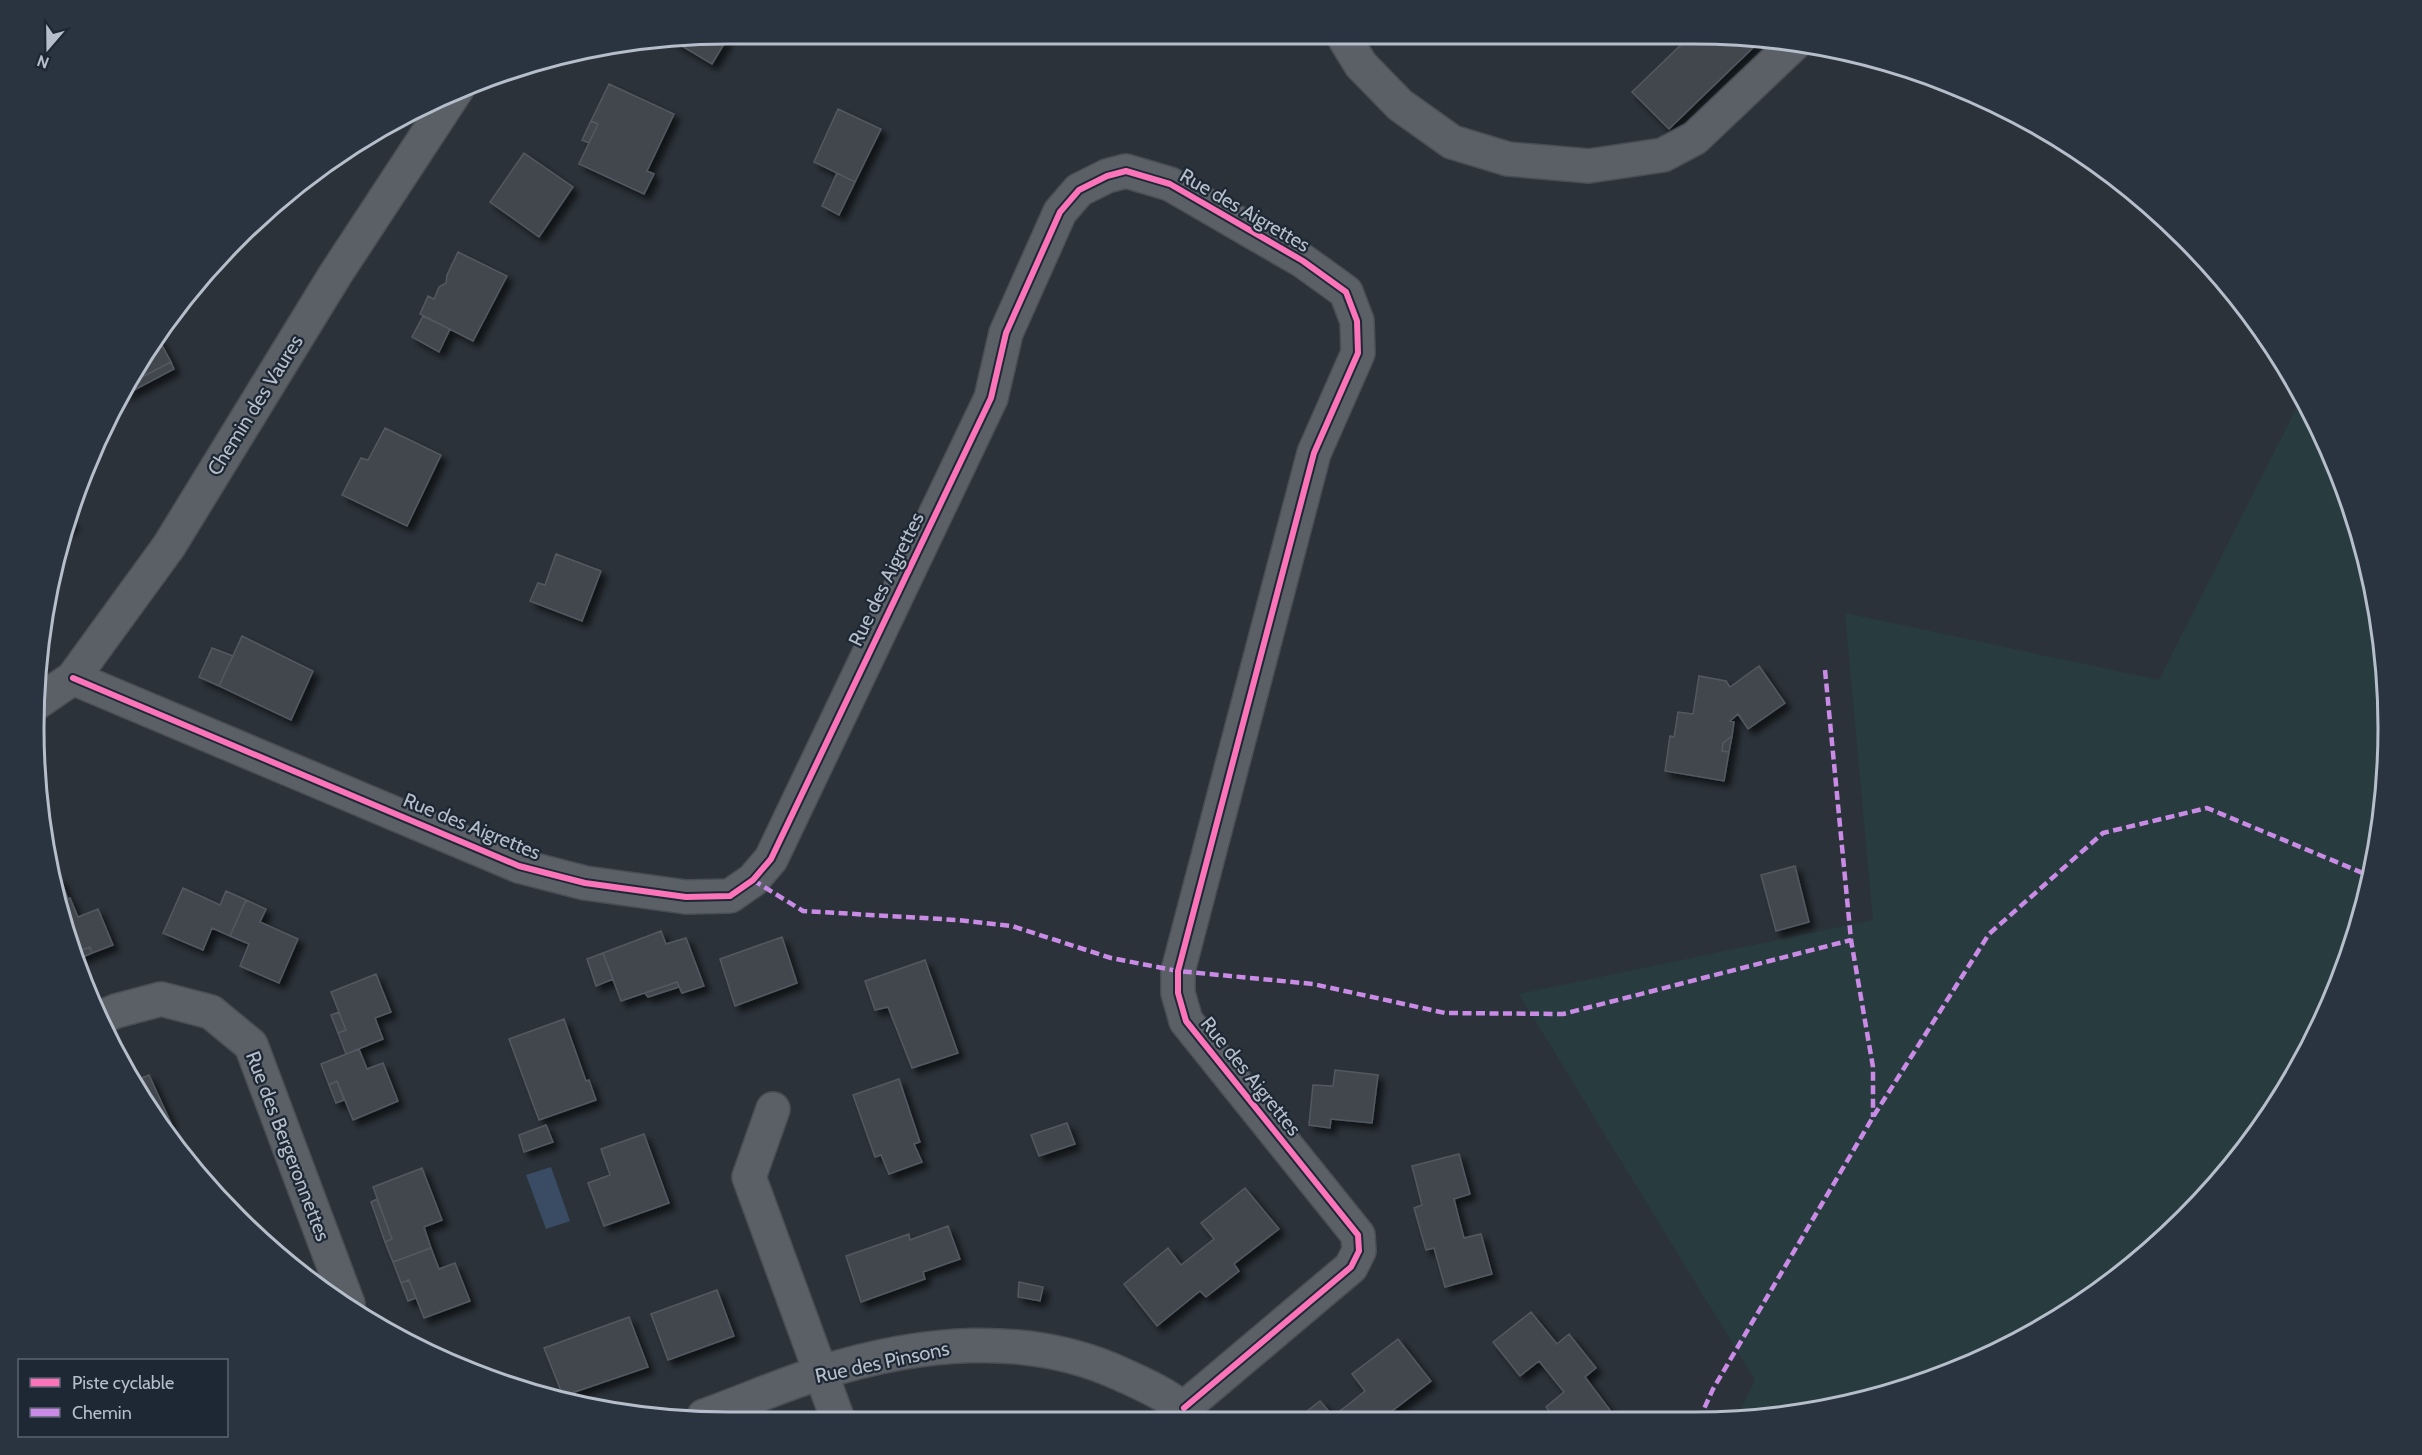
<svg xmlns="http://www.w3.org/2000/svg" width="2422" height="1455" font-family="Cabin,sans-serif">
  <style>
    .green { fill: #283c3f }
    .water { fill: #3a4c64 }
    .building { fill: #42474e; stroke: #535961; stroke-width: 1.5; filter: url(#shadow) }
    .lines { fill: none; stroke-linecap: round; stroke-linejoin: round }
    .minor-casing { stroke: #494e54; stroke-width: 36 }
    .minor { stroke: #5b6067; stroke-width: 33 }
    .quiet { stroke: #ca8be6; stroke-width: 4.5; stroke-dasharray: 9 4.5; stroke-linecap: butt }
    .cycleway-casing { stroke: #1e2834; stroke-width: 10 }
    .cycleway { stroke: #fb73b8; stroke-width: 6 }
    .labels { text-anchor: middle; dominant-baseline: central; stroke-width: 4.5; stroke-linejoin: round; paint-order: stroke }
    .street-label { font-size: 20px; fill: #b5beca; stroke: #1e2834 }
    .rim { fill: none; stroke: #b5beca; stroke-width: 3 }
  </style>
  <defs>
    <filter id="shadow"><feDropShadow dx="5.5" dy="5.5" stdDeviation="3" flood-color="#0009"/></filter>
  </defs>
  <rect width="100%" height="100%" fill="#2b3239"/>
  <path class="green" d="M 2303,395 L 2352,504 L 2383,636 L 2388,773 L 2365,907 L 2318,1034 L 2246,1150 L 2153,1249 L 2041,1329 L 1875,1398 L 1736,1420 L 1755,1380 L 1519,994 L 1873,920 L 1845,613 L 2159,680 Z"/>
  <path class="water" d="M 551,1167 L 570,1221 L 546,1229 L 526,1175 Z"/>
  <path class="building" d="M 670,39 L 727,39 L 712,64 Z
    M 1687,39 L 1762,39 L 1669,129 L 1632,92 Z
    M 609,84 L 674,114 L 647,171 L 654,174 L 644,194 L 579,164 L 598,124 L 591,121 Z
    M 838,109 L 881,129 L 855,182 L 814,162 Z
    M 591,121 L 598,124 L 589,143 L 582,140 Z
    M 524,153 L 573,187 L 539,237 L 490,202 Z
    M 837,173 L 855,182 L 839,215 L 822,206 Z
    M 458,252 L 507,276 L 473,341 L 420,314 L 428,296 L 434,299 L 439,287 L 446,283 L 447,275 Z
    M 423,316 L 450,329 L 439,352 L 412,337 Z
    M 156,334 L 171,362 L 130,383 L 150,341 Z
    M 171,362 L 174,369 L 123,396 L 130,383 Z
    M 385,428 L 441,455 L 407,526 L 342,495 L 361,458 L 368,460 Z
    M 67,514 L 73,526 L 64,530 Z
    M 556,554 L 601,571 L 582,621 L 530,601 L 538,583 L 545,585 Z
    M 242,636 L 313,671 L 291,720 L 219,686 Z
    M 212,648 L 233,656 L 219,686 L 199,677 Z
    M 1759,666 L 1785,703 L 1748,729 L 1738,714 L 1730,721 L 1734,722 L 1732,736 L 1723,743 L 1722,751 L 1729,752 L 1724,781 L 1665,771 L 1670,736 L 1674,737 L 1678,712 L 1693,714 L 1699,676 L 1726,681 L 1730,687 Z
    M 1732,736 L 1729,752 L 1722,751 L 1723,743 Z
    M 1795,866 L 1809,922 L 1776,931 L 1761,875 Z
    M 60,877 L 68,899 L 59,903 L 53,880 Z
    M 183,888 L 220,905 L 226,891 L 246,900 L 230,936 L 212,928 L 203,950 L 163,933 Z
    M 70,898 L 78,917 L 98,909 L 113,945 L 92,953 L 90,947 L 71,954 L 59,903 Z
    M 246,900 L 266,909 L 260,922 L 298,939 L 279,983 L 240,966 L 249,944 L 230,936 Z
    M 661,931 L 666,944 L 686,938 L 704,986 L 682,993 L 677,982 L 621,1001 L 603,953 Z
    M 782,937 L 797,983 L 735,1006 L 720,959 Z
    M 90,947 L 92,953 L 74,961 L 71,954 Z
    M 603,953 L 613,979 L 596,986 L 587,959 Z
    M 925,960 L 958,1053 L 912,1068 L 888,1007 L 875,1010 L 865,981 Z
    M 376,974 L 391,1012 L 375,1018 L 383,1039 L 346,1054 L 338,1033 L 346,1030 L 331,992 Z
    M 677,982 L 679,987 L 648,997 L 645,993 Z
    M 339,1012 L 346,1030 L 338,1033 L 331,1015 Z
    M 564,1019 L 586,1081 L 589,1080 L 596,1100 L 539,1120 L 509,1039 Z
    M 359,1049 L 367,1069 L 383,1063 L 398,1101 L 353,1120 L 337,1081 L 329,1085 L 321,1064 Z
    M 1335,1070 L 1378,1075 L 1372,1123 L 1331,1119 L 1330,1128 L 1309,1125 L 1313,1085 L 1333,1086 Z
    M 149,1075 L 171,1123 L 162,1127 L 134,1081 Z
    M 899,1079 L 920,1142 L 914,1144 L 922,1162 L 889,1174 L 881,1155 L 875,1157 L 853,1095 Z
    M 337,1081 L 344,1100 L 336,1103 L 329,1085 Z
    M 1067,1123 L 1075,1144 L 1039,1156 L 1031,1135 Z
    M 546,1125 L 553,1142 L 524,1152 L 519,1135 Z
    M 644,1134 L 669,1203 L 604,1226 L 588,1183 L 610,1175 L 601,1149 Z
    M 1459,1154 L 1470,1194 L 1454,1199 L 1459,1219 L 1464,1238 L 1481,1234 L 1492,1274 L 1445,1287 L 1434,1248 L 1426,1250 L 1414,1208 L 1422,1205 L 1412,1166 Z
    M 422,1168 L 442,1220 L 424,1227 L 431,1248 L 393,1262 L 385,1242 L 392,1239 L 373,1187 Z
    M 1245,1188 L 1279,1229 L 1234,1264 L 1239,1271 L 1206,1297 L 1200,1291 L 1157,1326 L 1124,1284 L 1168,1248 L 1181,1265 L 1214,1239 L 1201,1223 Z
    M 377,1199 L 392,1239 L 385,1242 L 371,1202 Z
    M 948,1226 L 960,1259 L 923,1272 L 925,1279 L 861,1302 L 846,1256 L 909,1234 L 910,1240 Z
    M 431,1248 L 439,1269 L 455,1263 L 470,1301 L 424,1318 L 409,1280 L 401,1283 L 393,1262 Z
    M 409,1280 L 416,1298 L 408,1301 L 401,1283 Z
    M 1019,1282 L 1043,1287 L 1040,1301 L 1018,1297 Z
    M 717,1290 L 734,1336 L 668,1360 L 651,1314 Z
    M 1531,1312 L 1557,1344 L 1569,1334 L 1596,1368 L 1585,1377 L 1610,1410 L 1597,1420 L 1555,1420 L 1546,1407 L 1564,1392 L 1539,1361 L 1520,1376 L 1493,1342 Z
    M 629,1317 L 648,1367 L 563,1396 L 544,1348 Z
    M 1398,1339 L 1431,1381 L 1387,1415 L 1389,1419 L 1297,1419 L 1320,1401 L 1333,1416 L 1349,1404 L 1365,1391 L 1352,1374 Z"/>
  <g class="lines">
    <defs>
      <path id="minor" d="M 1345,39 L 1361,65 L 1400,105 L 1452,142 L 1508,159 L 1589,166 L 1663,155 L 1695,138 L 1796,42
        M 73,678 L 519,866 L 585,883 L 686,897 L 730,896 L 753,880 L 771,859 L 991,398 L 1006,333 L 1060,212 L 1079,190 L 1107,176 L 1126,171 L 1170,184 L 1303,261 L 1346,292 L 1357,321 L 1358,353 L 1314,453 L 1178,971 L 1178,993 L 1186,1021 L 1358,1235 L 1359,1251 L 1351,1267 L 1184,1408
        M 35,704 L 73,678 L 169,546 L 335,275 L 457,89
        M 98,1019 L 116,1011 L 161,999 L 211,1012 L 251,1045 L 348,1304
        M 773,1109 L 749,1177 L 837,1417
        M 704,1416 C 743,1402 781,1385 820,1373 C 917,1342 1028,1330 1123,1375 C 1147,1386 1175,1398 1192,1418"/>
    </defs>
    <use href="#minor" class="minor-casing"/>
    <use href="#minor" class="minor"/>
    <path class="quiet" d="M 1825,670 L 1851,940 L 1873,1067 L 1873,1117
      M 753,880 L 803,911 L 957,920 L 1012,926 L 1111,958 L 1178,971 L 1313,984 L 1445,1013 L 1563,1014 L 1851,940
      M 1699,1420 L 1713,1389 L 1873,1117 L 1989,934 L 2103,833 L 2207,808 L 2370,876"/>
    <defs>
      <path id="cycleway" d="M 73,678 L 519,866 L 585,883 L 686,897 L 730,896 L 753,880 L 771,859 L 991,398 L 1006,333 L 1060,212 L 1079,190 L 1107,176 L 1126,171 L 1170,184 L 1303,261 L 1346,292 L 1357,321 L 1358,353 L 1314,453 L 1178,971 L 1178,993 L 1186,1021 L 1358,1235 L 1359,1251 L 1351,1267 L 1184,1408"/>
    </defs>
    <use href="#cycleway" class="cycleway-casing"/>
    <use href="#cycleway" class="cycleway"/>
  </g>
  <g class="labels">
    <g class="street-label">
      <text transform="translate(1245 210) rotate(30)">Rue des Aigrettes</text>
      <text transform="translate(255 405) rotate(-58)">Chemin des Vaures</text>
      <text transform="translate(886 579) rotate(-64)">Rue des Aigrettes</text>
      <text transform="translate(472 826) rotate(22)">Rue des Aigrettes</text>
      <text transform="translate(1251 1076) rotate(51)">Rue des Aigrettes</text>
      <text transform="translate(288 1146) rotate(69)">Rue des Bergeronnettes</text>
      <text transform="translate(882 1362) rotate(-12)">Rue des Pinsons</text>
    </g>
  </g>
  <path d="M0 0H2422V1455H0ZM728 44H1694A684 684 0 0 1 2378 728V728A684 684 0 0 1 1694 1412H728A684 684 0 0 1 44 728V728A684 684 0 0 1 728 44Z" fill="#2a3440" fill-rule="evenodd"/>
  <path class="rim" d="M728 44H1694A684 684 0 0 1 2378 728V728A684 684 0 0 1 1694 1412H728A684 684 0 0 1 44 728V728A684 684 0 0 1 728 44Z"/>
  <rect x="18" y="1359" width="210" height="78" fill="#1e2834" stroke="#5a6470" stroke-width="1.5"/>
  <rect x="30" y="1378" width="30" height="9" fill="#fb73b8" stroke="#5a6470" stroke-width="1.5"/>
  <text x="72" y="1389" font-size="18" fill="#b5beca">Piste cyclable</text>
  <rect x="30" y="1408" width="30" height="9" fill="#ca8be6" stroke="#5a6470" stroke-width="1.5"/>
  <text x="72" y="1419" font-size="18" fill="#b5beca">Chemin</text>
  <g transform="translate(48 48) rotate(200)" stroke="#1e2834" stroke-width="4.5" paint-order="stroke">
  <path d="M0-4.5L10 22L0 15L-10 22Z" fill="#b5beca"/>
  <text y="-9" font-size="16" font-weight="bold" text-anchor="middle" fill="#b5beca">N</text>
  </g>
</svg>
